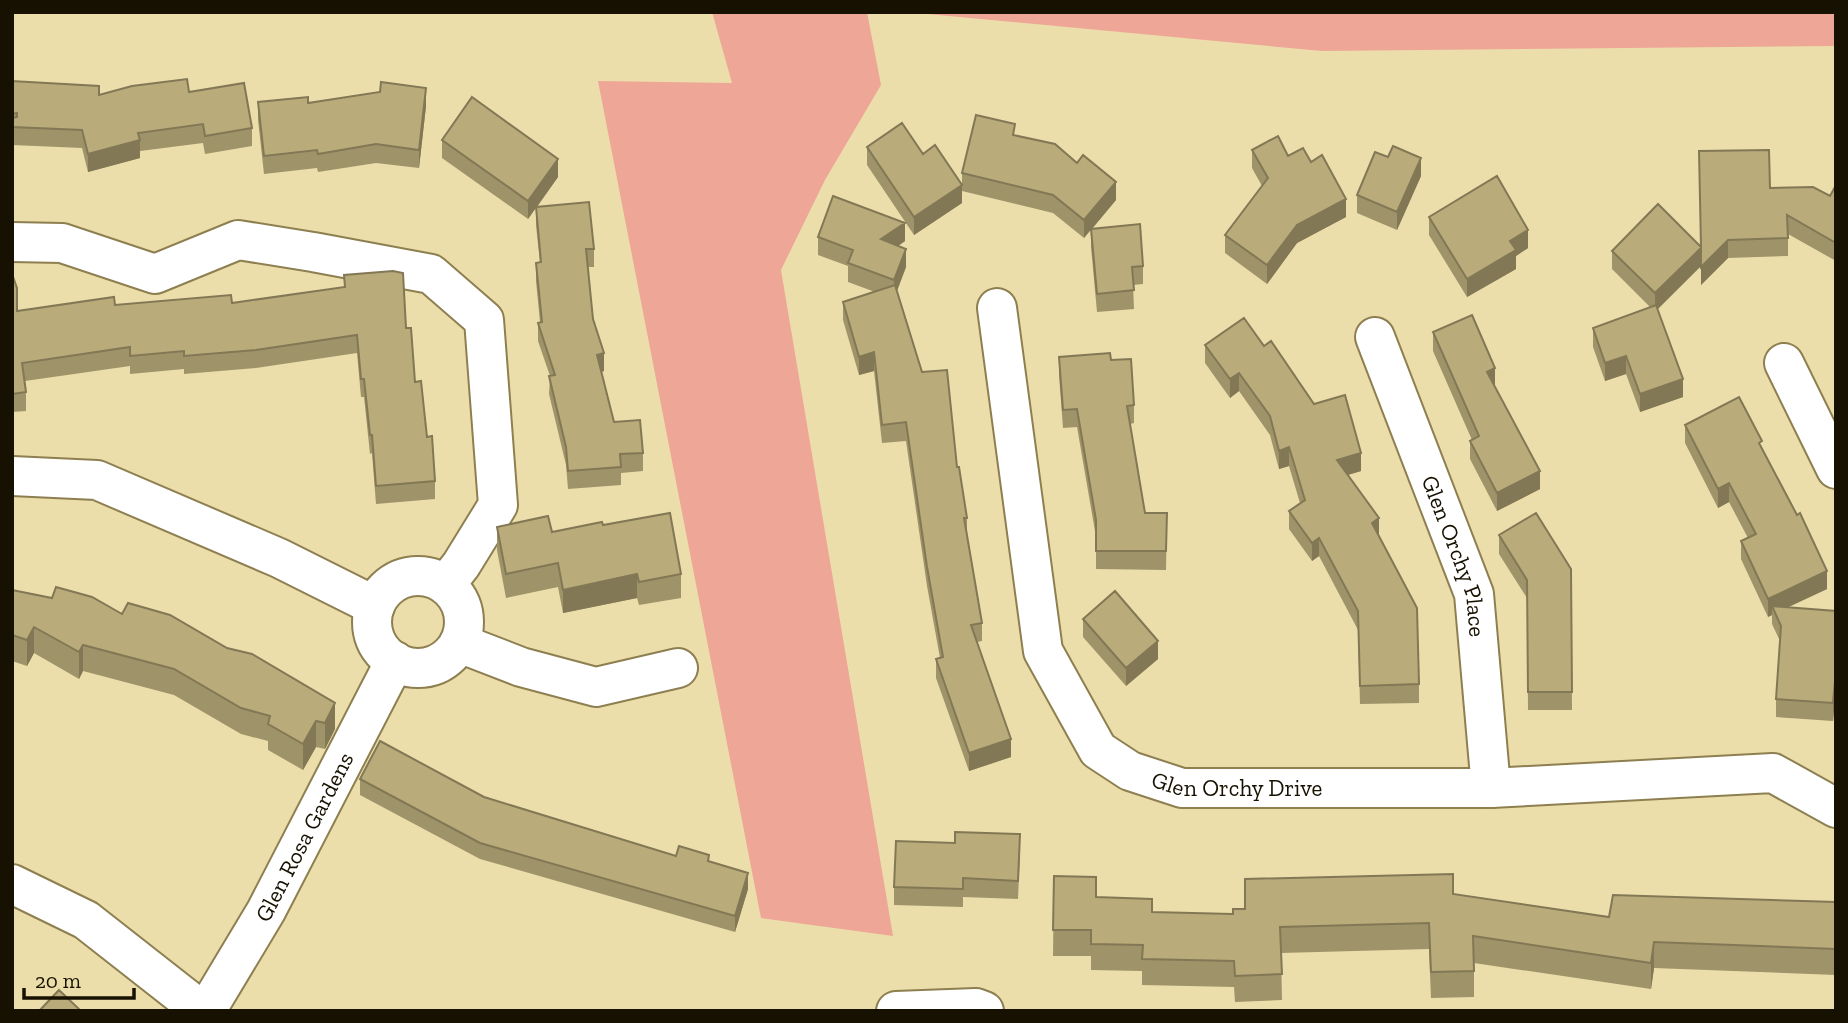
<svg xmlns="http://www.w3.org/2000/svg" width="1848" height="1023" font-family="'Zilla Slab',serif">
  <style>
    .green { fill: #eea797 }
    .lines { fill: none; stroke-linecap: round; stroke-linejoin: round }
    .minor-casing { stroke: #8d7f50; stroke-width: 42 }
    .minor { stroke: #fff; stroke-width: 38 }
    .wall { fill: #9f9369 }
    .shaded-wall { fill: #827855 }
    .building { fill: #b9ab7a; stroke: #827855; stroke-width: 2 }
    .labels { text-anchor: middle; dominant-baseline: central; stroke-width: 7; stroke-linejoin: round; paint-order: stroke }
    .street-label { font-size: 23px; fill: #161101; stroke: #ecdeab }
  </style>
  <rect width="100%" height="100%" fill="#ecdeab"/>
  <path class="green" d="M 712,12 L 867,12 L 881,85 L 825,180 L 781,270 L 893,936 L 761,918 L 598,81 L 732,83 Z
    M 906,12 L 1836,12 L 1836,46 L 1322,51 Z"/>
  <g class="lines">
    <defs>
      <g id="minor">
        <path d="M 12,242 L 62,243 L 155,274 L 238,240 L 313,252 L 431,274 L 484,320 L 498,505 L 461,565 L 446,584"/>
        <path id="s1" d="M 997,308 L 1043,651 L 1098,750 L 1130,771 L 1182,788 L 1491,788 L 1773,773 L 1836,808"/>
        <path id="s2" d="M 1375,337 L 1474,594 L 1491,788"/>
        <path d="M 1784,363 L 1836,469"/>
        <path d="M 12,476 L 97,480 L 279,558 L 375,606"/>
        <circle cx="418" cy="622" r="46"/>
        <path d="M 459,643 L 521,667 L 596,687 L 678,668"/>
        <path d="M 12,884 L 86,920 L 202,1011"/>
        <path id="s3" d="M 206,1011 L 266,911 L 395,661"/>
        <path d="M 896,1011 L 976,1008 L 984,1011"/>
      </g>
    </defs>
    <use href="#minor" class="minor-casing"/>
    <use href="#minor" class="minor"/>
  </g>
  <path class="wall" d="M 12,81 L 99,95 L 189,92 L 252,128 L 252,146 L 205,154 L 203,143 L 140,151 L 140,158 L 88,172 L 82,148 L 12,145 Z
    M 258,102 L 426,106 L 419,168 L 376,163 L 318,172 L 317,168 L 264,174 L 258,120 Z
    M 1015,135 L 1116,200 L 1092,229 L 1143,266 L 1143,284 L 1133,285 L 1134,309 L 1097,312 L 1091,247 L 1091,229 L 1084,238 L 1053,213 L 962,191 L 962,173 Z
    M 442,140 L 558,177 L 537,207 L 594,249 L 594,267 L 588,267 L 593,319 L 604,371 L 602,372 L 614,422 L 643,453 L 643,471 L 621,473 L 621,485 L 568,489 L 566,465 L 549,394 L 550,376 L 538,341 L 538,323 L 540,322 L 536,281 L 536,263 L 540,263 L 536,225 L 536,207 L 528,219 L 442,158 Z
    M 867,147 L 923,154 L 962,203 L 914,235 L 867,165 Z
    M 1252,150 L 1288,156 L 1311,162 L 1346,217 L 1297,243 L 1267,284 L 1225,253 L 1225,235 L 1262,186 L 1252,168 Z
    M 1421,176 L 1397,230 L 1357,213 L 1357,195 Z
    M 1836,185 L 1836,261 L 1788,234 L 1788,256 L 1728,258 L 1701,285 L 1701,266 L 1657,309 L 1683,397 L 1640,412 L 1626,374 L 1605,381 L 1593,347 L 1593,328 L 1650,307 L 1612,269 L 1612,251 L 1700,246 L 1770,188 L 1830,196 Z
    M 1429,217 L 1528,248 L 1516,256 L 1516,269 L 1467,297 L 1429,235 Z
    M 818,237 L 905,241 L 898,246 L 906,267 L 897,290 L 922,372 L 957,467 L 967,518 L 967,533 L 982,623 L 982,641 L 977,642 L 1011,757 L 969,771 L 936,678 L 936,659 L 940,658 L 927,586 L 906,441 L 882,443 L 874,371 L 859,375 L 843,320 L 843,302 L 875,292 L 848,282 L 848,266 L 818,255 Z
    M 12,274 L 17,311 L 115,305 L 232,303 L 344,287 L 344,275 L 406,328 L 415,382 L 435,481 L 435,499 L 376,504 L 372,453 L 370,454 L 364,397 L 361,397 L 357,353 L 256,368 L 184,374 L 184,369 L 130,374 L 130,366 L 25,381 L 26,392 L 26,411 L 12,412 Z
    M 1433,332 L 1495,386 L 1540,489 L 1497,511 L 1470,459 L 1470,441 L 1472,440 L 1433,351 Z
    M 1205,345 L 1264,346 L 1361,471 L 1348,475 L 1379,536 L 1419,684 L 1419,703 L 1360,704 L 1358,630 L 1319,556 L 1312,561 L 1289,529 L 1289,511 L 1300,503 L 1289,466 L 1279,469 L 1270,435 L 1239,391 L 1230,398 L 1205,363 Z
    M 1059,357 L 1111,360 L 1134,405 L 1134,423 L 1130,424 L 1145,513 L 1167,513 L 1166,570 L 1096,569 L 1096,537 L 1077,427 L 1063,428 L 1059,375 Z
    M 1685,425 L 1762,449 L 1827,589 L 1789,607 L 1836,611 L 1836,699 L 1835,699 L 1833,721 L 1776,717 L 1776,699 L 1780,641 L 1772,624 L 1772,615 L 1768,617 L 1741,559 L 1741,541 L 1748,538 L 1729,502 L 1718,508 L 1685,443 Z
    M 603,525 L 681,574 L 681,598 L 639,605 L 637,598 L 563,613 L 558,587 L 506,598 L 497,550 L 497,527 L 552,532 Z
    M 1499,535 L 1571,569 L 1572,710 L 1528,710 L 1527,598 L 1499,554 Z
    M 12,590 L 122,614 L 335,729 L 325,749 L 316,747 L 303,770 L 268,750 L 268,741 L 241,734 L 174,695 L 83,671 L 79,679 L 34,653 L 27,666 L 12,661 Z
    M 1083,619 L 1158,659 L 1126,686 L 1083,637 Z
    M 360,779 L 484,797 L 676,856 L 748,889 L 735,932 L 480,859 L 360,795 Z
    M 1020,853 L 1018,899 L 963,897 L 963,907 L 894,905 L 894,887 Z
    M 1054,876 L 1096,898 L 1152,912 L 1233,914 L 1245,909 L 1245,879 L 1453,894 L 1609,917 L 1836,902 L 1836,975 L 1654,968 L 1651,989 L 1474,963 L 1474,997 L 1431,998 L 1429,949 L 1281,953 L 1282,1000 L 1235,1002 L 1234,987 L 1142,985 L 1142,971 L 1091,970 L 1091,956 L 1053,956 Z"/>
  <path class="shaded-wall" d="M 426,88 L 426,106 L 419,168 L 419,150 Z
    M 140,140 L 140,158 L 88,172 L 88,154 Z
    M 1421,158 L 1421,176 L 1397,230 L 1397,212 Z
    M 558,159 L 558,177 L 528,219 L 528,201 Z
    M 1116,182 L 1116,200 L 1084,238 L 1084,220 Z
    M 962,185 L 962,203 L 914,235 L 914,217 Z
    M 1346,199 L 1346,217 L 1297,243 L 1267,284 L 1267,265 L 1297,225 Z
    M 905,223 L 905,241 L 881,258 L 881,239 Z
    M 1528,230 L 1528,248 L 1516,256 L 1516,269 L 1467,297 L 1467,279 L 1510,241 Z
    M 1728,240 L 1728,258 L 1701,285 L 1701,267 Z
    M 1701,248 L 1701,266 L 1655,312 L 1655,293 Z
    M 906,249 L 906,267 L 894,299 L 894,280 Z
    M 874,352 L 874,371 L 859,375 L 859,357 Z
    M 604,353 L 604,371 L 597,373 L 597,355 Z
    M 1626,356 L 1626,374 L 1605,381 L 1605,363 Z
    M 1495,368 L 1495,386 L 1487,372 Z
    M 1239,373 L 1239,391 L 1230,398 L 1230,379 Z
    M 1683,379 L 1683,397 L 1640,412 L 1640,394 Z
    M 1289,447 L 1289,466 L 1279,469 L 1279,451 Z
    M 1361,453 L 1361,471 L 1337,478 L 1337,460 Z
    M 1540,471 L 1540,489 L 1497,511 L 1497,493 Z
    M 1729,483 L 1729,502 L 1718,508 L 1718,489 Z
    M 1379,518 L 1379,536 L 1372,523 Z
    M 1319,538 L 1319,556 L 1312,561 L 1312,543 Z
    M 1827,571 L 1827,589 L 1775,613 L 1772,606 L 1772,615 L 1768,617 L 1768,599 Z
    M 637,574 L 637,598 L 563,613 L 563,590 Z
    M 34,627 L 34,653 L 27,666 L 27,640 Z
    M 1158,641 L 1158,659 L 1126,686 L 1126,668 Z
    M 83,645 L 83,671 L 79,679 L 79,652 Z
    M 1835,681 L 1835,699 L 1833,721 L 1833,703 Z
    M 335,703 L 335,729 L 325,749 L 325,723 Z
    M 316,721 L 316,747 L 303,770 L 303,744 Z
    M 1011,739 L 1011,757 L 969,771 L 969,753 Z
    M 748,873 L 748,889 L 735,932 L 735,916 Z
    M 1654,942 L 1654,968 L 1651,989 L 1651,963 Z"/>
  <path class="building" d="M 187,79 L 189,92 L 244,83 L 252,128 L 205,136 L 203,124 L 138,133 L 140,140 L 88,154 L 82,130 L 12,127 L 12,118 L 17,117 L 17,113 L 12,114 L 12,81 L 99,86 L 99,95 L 132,86 Z
    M 381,82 L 426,88 L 419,150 L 376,144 L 318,154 L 317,150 L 264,156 L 258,102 L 308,97 L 308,103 L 380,92 Z
    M 472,97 L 558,159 L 528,201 L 442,140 Z
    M 976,115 L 1015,124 L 1013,135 L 1055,144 L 1077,163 L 1083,155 L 1116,182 L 1084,220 L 1053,195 L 962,173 Z
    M 902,123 L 923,154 L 935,145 L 962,185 L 914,217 L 867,147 Z
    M 1278,136 L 1288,156 L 1303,148 L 1311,162 L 1322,155 L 1346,199 L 1297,225 L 1267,265 L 1225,235 L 1268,178 L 1252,150 Z
    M 1393,146 L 1421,158 L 1397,212 L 1357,195 L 1375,152 L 1388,157 Z
    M 1769,150 L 1770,188 L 1813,187 L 1830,196 L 1836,185 L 1836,243 L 1787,215 L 1788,238 L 1728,240 L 1701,267 L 1701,248 L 1655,293 L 1612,251 L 1658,204 L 1701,247 L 1699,151 Z
    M 1497,176 L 1528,230 L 1510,241 L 1516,250 L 1467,279 L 1429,217 Z
    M 833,196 L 905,223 L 881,239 L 906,249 L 894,280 L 848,263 L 853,250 L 818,237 Z
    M 589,202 L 594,249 L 586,249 L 593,319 L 604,353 L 597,355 L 614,422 L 640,420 L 643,453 L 620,454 L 621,467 L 568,471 L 566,447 L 549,376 L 555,375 L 538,323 L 542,322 L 536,263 L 541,262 L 536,207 Z
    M 1140,224 L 1143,266 L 1132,267 L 1134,290 L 1097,294 L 1091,229 Z
    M 393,271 L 403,273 L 406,328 L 411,328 L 415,382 L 421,381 L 427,437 L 432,436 L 435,481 L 376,486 L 372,435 L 370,435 L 364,379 L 361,379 L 357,335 L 256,350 L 184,356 L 184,351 L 130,356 L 130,347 L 22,363 L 26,392 L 12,394 L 12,274 L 17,288 L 17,311 L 114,297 L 115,305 L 231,295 L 232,303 L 345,287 L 344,275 Z
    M 895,285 L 922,372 L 947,370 L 957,467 L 959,467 L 967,518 L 964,518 L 982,623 L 971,625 L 1011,739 L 969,753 L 936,659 L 943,657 L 927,567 L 906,422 L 882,425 L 874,352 L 859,357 L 843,302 Z
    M 1656,305 L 1683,379 L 1640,394 L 1626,356 L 1605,363 L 1593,328 Z
    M 1472,315 L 1495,368 L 1487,372 L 1540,471 L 1497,493 L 1470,441 L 1479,436 L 1433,332 Z
    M 1244,318 L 1264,346 L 1271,341 L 1314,404 L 1345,395 L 1361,453 L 1337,460 L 1379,518 L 1372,523 L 1417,608 L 1419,684 L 1360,686 L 1358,611 L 1319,538 L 1312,543 L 1289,511 L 1305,500 L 1289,447 L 1279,451 L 1270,416 L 1239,373 L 1230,379 L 1205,345 Z
    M 1110,353 L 1111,360 L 1131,359 L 1134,405 L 1127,406 L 1145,513 L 1167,513 L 1166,551 L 1096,551 L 1096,520 L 1077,409 L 1063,410 L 1059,357 Z
    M 1739,397 L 1762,441 L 1759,443 L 1797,515 L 1800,513 L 1827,571 L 1768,599 L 1741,541 L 1756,534 L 1729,483 L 1718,489 L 1685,425 Z
    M 670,513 L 681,574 L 639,582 L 637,574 L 563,590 L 558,563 L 506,574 L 497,527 L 548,516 L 552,532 L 602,522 L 603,525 Z
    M 1536,513 L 1571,569 L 1572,692 L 1528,692 L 1527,580 L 1499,535 Z
    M 56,587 L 92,597 L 122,614 L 128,603 L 170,615 L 227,648 L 252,654 L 335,703 L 325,723 L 316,721 L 303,744 L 268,724 L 270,716 L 241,708 L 174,669 L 83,645 L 79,652 L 34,627 L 27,640 L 12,635 L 12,590 L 52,598 Z
    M 1115,591 L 1158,641 L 1126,668 L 1083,619 Z
    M 1772,606 L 1836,611 L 1836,681 L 1835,681 L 1833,703 L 1776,699 L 1781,626 Z
    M 380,741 L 484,797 L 676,856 L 679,846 L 709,855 L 708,861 L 748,873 L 735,916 L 480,843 L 360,779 Z
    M 955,832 L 1020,834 L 1018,881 L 963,878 L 963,889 L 894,887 L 896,841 L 955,843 Z
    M 1453,874 L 1453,894 L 1609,917 L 1613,895 L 1836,902 L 1836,949 L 1654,942 L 1651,963 L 1473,936 L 1474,971 L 1431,972 L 1429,923 L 1280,927 L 1282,974 L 1235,976 L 1234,961 L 1142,959 L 1143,945 L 1091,944 L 1091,930 L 1053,930 L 1054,876 L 1096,877 L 1096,897 L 1152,899 L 1152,912 L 1233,914 L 1233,909 L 1245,909 L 1245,879 Z
    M 59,990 L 81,1011 L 39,1011 Z"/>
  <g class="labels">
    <g class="street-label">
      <text stroke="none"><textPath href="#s2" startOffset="234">Glen Orchy Place</textPath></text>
      <text stroke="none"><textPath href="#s1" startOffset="607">Glen Orchy Drive</textPath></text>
      <text stroke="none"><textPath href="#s3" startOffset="200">Glen Rosa Gardens</textPath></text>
    </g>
  </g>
  <rect width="1848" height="1023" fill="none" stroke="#161101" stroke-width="28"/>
  <path d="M24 988v10h110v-10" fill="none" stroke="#161101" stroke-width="3.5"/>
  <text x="35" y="988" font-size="21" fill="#161101" stroke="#ecdeab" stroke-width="5" paint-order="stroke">20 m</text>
</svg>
